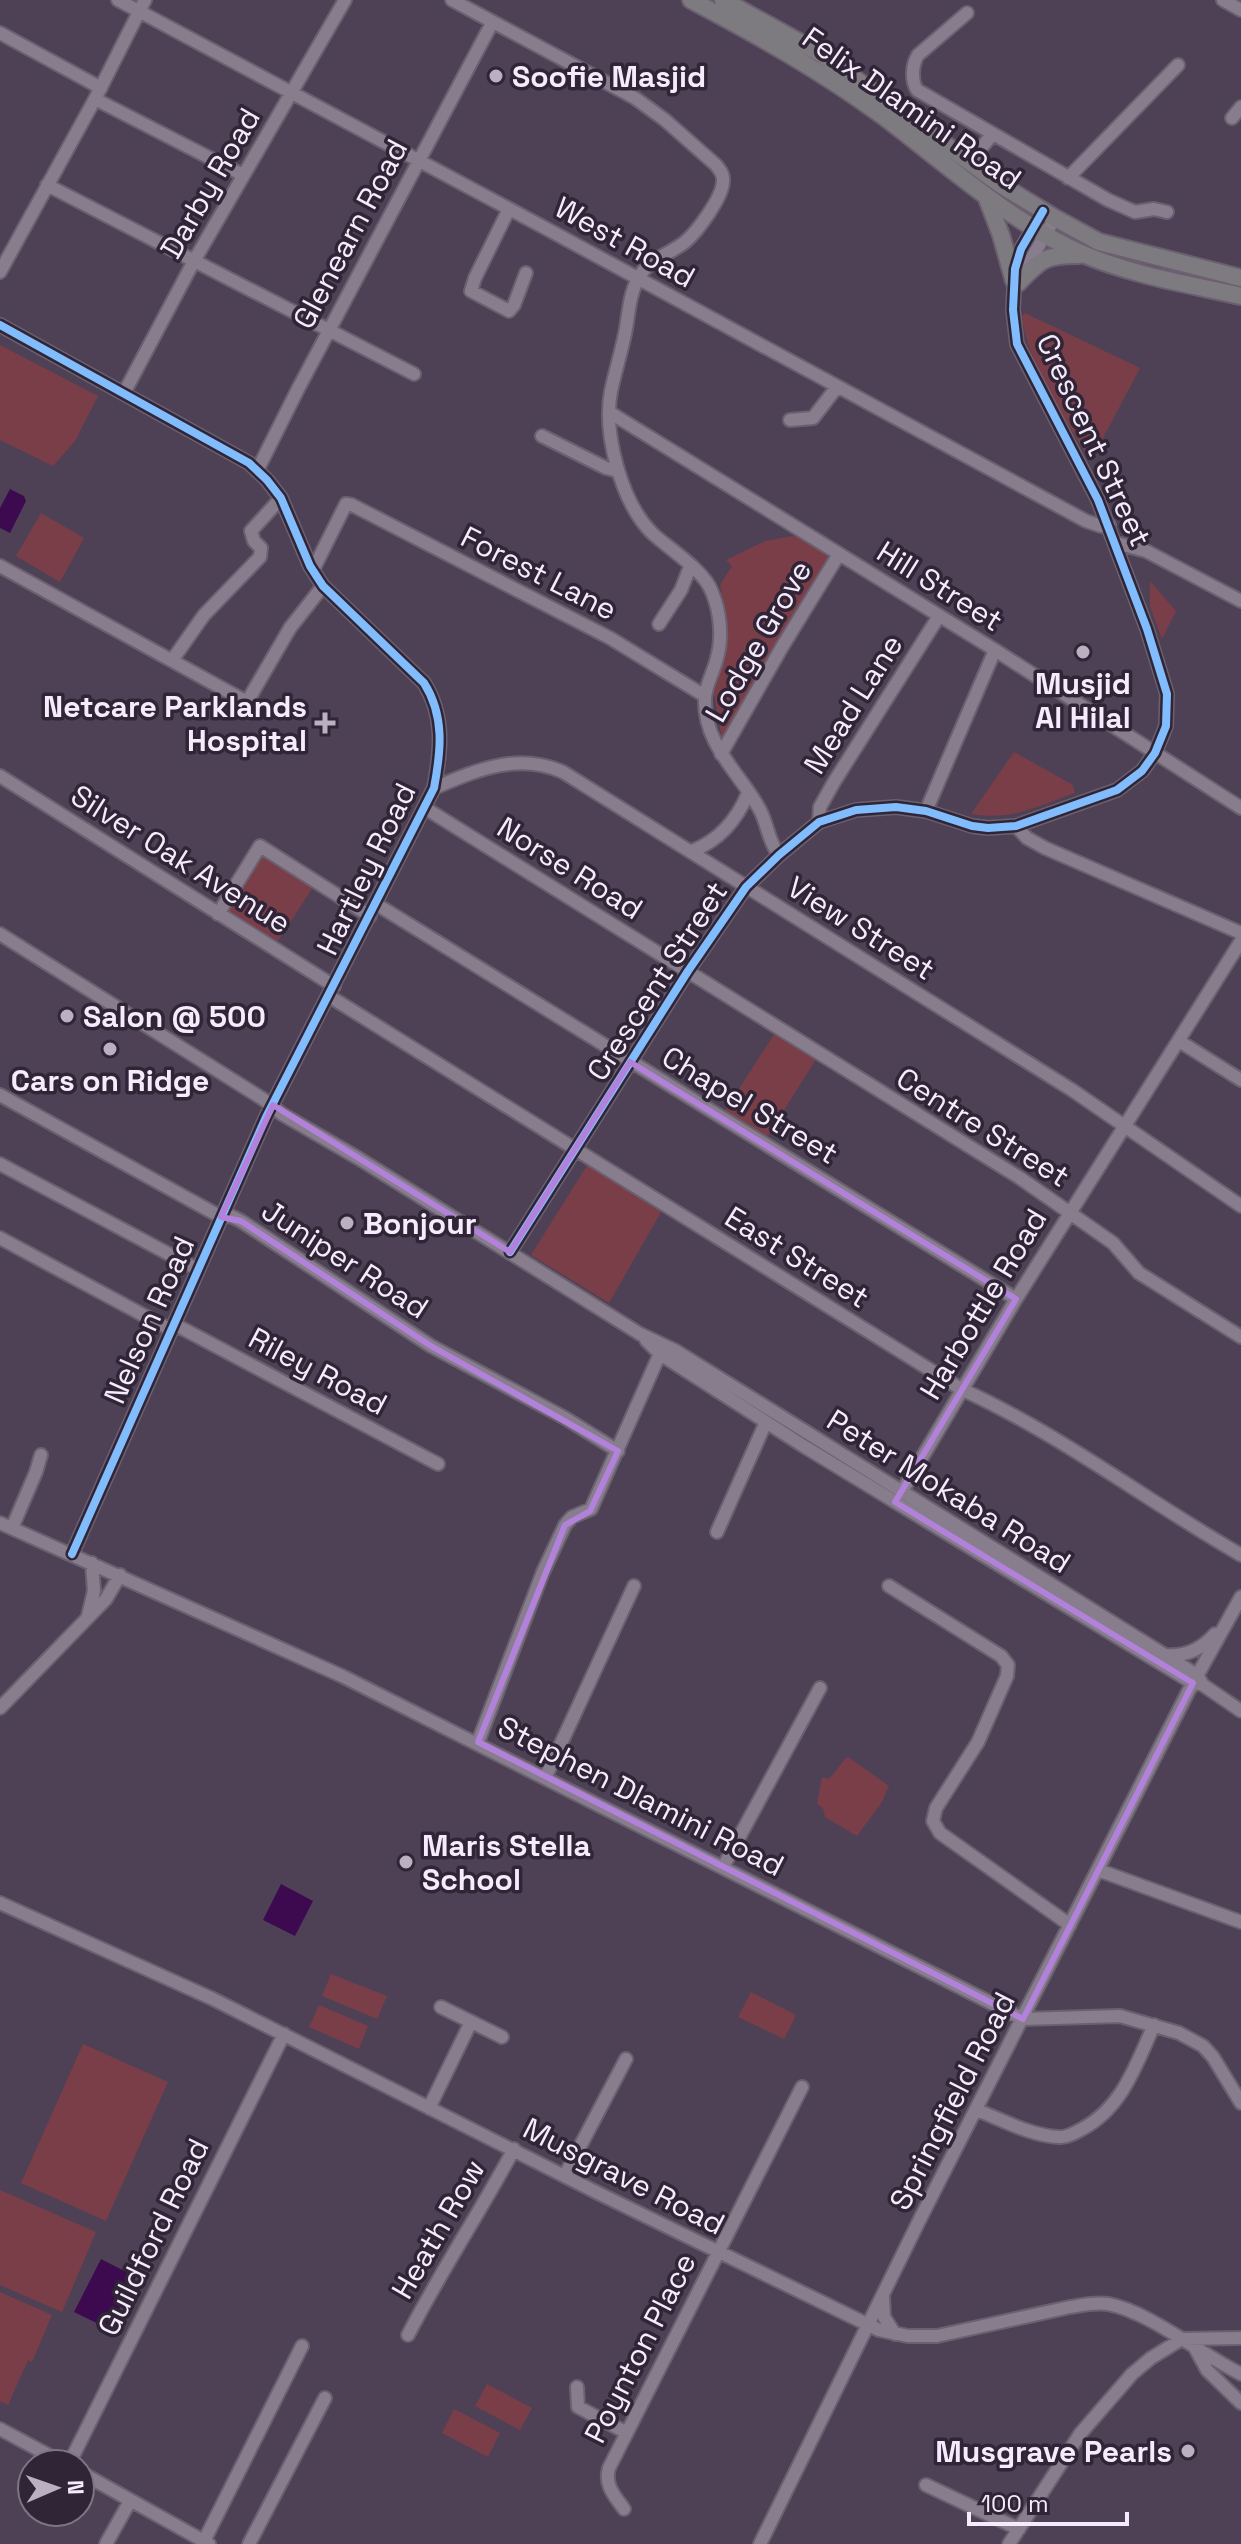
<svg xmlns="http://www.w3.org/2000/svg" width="1241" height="2544" font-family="'Space Grotesk',sans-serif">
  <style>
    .green { fill: #7a3e49 }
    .water { fill: #3d0a50 }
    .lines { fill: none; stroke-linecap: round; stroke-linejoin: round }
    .minor-casing { stroke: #6b6070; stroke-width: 16 }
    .major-casing { stroke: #6b6070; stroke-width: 20 }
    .minor { stroke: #877d8d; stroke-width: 12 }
    .major { stroke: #7e7b80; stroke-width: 16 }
    .cycleway-casing { stroke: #302536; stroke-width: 13 }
    .cycleway { stroke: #80bcff; stroke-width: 8 }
    .marked { fill: none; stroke: #b282db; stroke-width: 6; stroke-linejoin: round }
    .poi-dot { fill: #bbb0c2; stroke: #302536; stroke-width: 3 }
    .labels { text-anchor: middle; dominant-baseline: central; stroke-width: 7; stroke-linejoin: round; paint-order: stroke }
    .poi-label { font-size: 30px; font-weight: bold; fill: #f6ebfd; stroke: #302536; text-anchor: start }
    .street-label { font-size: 30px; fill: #f6ebfd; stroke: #302536 }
  </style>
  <rect width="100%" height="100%" fill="#4e4155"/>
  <path class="green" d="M 1025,313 L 1140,368 L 1091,461 C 1067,423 1026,361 1022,316 Z
    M 0,345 L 98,396 L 75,441 L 53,466 L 0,440 Z
    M 41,513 L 84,538 L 60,582 L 16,556 Z
    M 798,535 L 833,557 L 773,647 L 722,740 L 714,694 L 726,648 L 728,626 L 720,585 L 732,566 L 726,560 L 765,541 Z
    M 1150,581 L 1176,611 L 1162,639 L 1150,607 Z
    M 1014,752 L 1073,785 L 1075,793 C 1039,806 1009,821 971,814 Z
    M 262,856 L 313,887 L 278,941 L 228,912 Z
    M 775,1033 L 816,1059 L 766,1139 L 724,1112 Z
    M 588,1164 L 661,1212 L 609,1303 L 531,1255 Z
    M 848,1757 L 889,1786 L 882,1802 L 857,1836 L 825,1817 L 823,1808 L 817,1804 L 822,1777 L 828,1779 C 837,1773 839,1763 848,1757 Z
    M 331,1974 L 387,1996 L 377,2019 L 322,1996 Z
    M 751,1992 L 796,2015 L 784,2039 L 738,2017 Z
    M 319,2005 L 368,2026 L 359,2049 L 309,2027 Z
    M 83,2044 L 168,2082 L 106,2221 L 21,2183 Z
    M 0,2190 L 96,2232 L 62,2312 L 0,2285 Z
    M 0,2292 L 52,2315 L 32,2362 L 28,2360 L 8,2405 L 0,2401 Z
    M 487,2384 L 532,2408 L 520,2430 L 475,2406 Z
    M 454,2409 L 500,2433 L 488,2457 L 442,2433 Z"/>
  <path class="water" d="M 10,489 L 24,496 L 26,501 L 10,533 L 0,528 L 0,508 Z
    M 281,1884 L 313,1901 L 295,1936 L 263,1920 Z
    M 101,2259 L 136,2277 L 109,2329 L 74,2312 Z"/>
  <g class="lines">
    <defs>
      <path id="minor" d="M 118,0 L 547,229 L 1086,521 L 1101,526 L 1109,525
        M 452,0 L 635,98 L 665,120 L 716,165 C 720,170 724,175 723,181 C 723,197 697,232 685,242 C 670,254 647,260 638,279 C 628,297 629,318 624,338 C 620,356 615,373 611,391 C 603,433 621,502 652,533 C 669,549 704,570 712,592 C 720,611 723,637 717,658 C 714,671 706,684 705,698 C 703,745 741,774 760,810 C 768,825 768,841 779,855
        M 1223,0 L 1241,10
        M 967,13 L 918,55 C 912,65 911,80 917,90 L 1108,200 L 1135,212 L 1154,209 L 1167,212
        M 0,33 L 101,88
        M 95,99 L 243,175
        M 1232,118 L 1241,107
        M 970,161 L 992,135
        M 1068,178 L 1178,65
        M 47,185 L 414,374
        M 509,209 L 475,278 L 471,291 L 509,311 L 514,305 L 526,273
        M 1024,271 L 1055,218
        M 0,272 L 95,99 L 145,0
        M 0,325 L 249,463 L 267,480 L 281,498 L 310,566 L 323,586 L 424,683 C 445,716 441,751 434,788 L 266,1117 L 72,1554
        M 124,393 L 194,261 L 345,0
        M 609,412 L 995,650 L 1241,808
        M 790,420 L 813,418 L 837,387
        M 542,436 L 606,468 L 618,471
        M 257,471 L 298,389 L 492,23
        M 1116,543 L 1146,551 L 1241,601
        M 0,566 L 247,702 L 290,628 L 323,586
        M 313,570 L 346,504 L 352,505 L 610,638 L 705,696
        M 659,624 L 681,590 L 690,567
        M 173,659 L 204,615 L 260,557 L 261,548 L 254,541 L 251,531 L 281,498
        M 721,754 L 782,647 L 839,554
        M 0,776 L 334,986
        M 434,788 C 477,770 517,752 563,772 L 1072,1090 L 1241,1206
        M 425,808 L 1020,1178 L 1113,1243 L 1139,1273 L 1241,1337
        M 926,811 L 995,650
        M 819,822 L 820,807 L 834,782 L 939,616
        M 1016,826 L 1027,838 L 1045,848 L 1241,933
        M 692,851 C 720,840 737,820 748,793
        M 376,904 L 1016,1299
        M 218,914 L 260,846 L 370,916
        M 0,934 L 263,1099 L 282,1114 L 358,1158 L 640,1334 L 676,1351 L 1197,1675 L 1203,1685 L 1241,1711
        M 329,996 L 961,1389 C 1060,1434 1147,1501 1241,1555
        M 1179,1041 L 1241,1080
        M 0,1095 L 221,1217 L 231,1216 L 241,1221 L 431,1346 L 565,1418 L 618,1451
        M 0,1164 L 197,1269
        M 0,1238 L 171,1330
        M 510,1252 L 688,971 L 746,887 L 779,855 L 819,822 L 856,810 L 896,807 L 926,811 L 972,826 L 988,828 L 1016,826 L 1117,790 L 1142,771 L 1155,753 L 1166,726 L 1167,694 L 1147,629 L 1098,500 L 1017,344 L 1013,310 L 1015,269 L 1021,249 L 1043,211
        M 174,1324 L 438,1464
        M 646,1340 L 660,1354 L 805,1447 L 1193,1683 L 1200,1684
        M 901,1493 L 1016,1299 L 1241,941
        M 0,1523 L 342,1676 L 1023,2019 L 1120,2016 L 1179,2033 L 1203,2046 L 1213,2057 L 1241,2103
        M 12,1528 L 36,1472 L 41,1455
        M 717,1532 L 766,1422
        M 889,1586 L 1001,1656 L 1008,1665 L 1007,1676 L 978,1742 L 936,1808 L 933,1821 L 940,1833 L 1070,1925
        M 88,1616 L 94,1591 L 92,1563
        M 1164,1655 C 1184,1657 1201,1650 1215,1634
        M 0,1708 L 106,1599 L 120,1575
        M 478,1742 L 543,1572 L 565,1525 L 572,1517 L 591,1509 L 662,1349
        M 545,1778 L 634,1586
        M 723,1867 L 820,1688
        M 1098,1870 L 1241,1922
        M 0,1903 L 213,1999 L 600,2194 L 879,2330 L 908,2336 L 937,2336 L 1070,2307 C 1083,2305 1095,2302 1108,2304 C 1148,2311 1202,2355 1241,2374
        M 441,2007 L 502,2037
        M 429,2108 L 471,2022
        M 977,2110 C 1002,2120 1032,2136 1059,2137 C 1066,2138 1075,2133 1082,2129 C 1122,2108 1136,2065 1154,2025
        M 565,2175 L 626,2059
        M 883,2297 L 884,2317 L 895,2334
        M 408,2335 C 441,2271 480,2212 514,2149
        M 1195,2348 L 1207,2370 L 1241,2403
        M 577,2387 L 578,2407 L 627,2433
        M 0,2429 L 65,2464
        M 69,2464 L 284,2034
        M 80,2472 L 209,2544
        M 926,2485 L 1019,2529
        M 624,2509 C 615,2496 604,2486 609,2468 L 802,2087
        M 204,2541 L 302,2346
        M 106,2544 L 130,2501
        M 249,2544 L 325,2398
        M 760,2544 L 921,2217 L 1188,1692 L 1241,1597
        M 1009,2544 L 1080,2434 L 1132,2374 L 1151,2358 L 1182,2339 L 1241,2338"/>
      <path id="major" d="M 691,0 C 759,36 820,70 883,116 C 947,164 1008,221 1083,254 C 1132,275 1188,284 1241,296
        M 723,0 L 821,54 L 1001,185 L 1055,218 L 1099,242 L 1241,278
        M 986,196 L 1001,235 L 1014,281
        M 1018,283 C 1041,259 1045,255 1079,255"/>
    </defs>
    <use href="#minor" class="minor-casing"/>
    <use href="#major" class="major-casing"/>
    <use href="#minor" class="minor"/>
    <use href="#major" class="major"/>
    <defs>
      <path id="cycleway" d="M 0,325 L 249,463 L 267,480 L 281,498 L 310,566 L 323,586 L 424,683 C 445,716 441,751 434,788 L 266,1117 L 72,1554
        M 510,1252 L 688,971 L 746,887 L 779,855 L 819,822 L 856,810 L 896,807 L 926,811 L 972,826 L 988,828 L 1016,826 L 1117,790 L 1142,771 L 1155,753 L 1166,726 L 1167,694 L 1147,629 L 1098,500 L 1017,344 L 1013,310 L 1015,269 L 1021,249 L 1043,211"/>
    </defs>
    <use href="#cycleway" class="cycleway-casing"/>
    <use href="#cycleway" class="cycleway"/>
  </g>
  <path class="marked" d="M 630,1062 L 1016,1299 L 895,1502 L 1193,1683 L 1023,2019 L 478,1742 L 565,1525 L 590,1511 L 618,1451 L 431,1346 L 241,1221 L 221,1217 L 273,1105 L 510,1252 Z"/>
  <g class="poi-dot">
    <circle cx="496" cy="76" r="8"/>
    <circle cx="1083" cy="652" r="8"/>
    <path d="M321 711h8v8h8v8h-8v8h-8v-8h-8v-8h8z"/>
    <circle cx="67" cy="1016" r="8"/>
    <circle cx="110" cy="1049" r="8"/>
    <circle cx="347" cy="1223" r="8"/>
    <circle cx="406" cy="1862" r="8"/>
    <circle cx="1188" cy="2451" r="8"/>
  </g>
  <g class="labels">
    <g class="poi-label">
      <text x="512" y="76">Soofie Masjid</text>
      <text x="1083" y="683" text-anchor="middle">Musjid<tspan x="1083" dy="34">Al Hilal</tspan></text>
      <text x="307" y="706" text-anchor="end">Netcare Parklands<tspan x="307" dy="34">Hospital</tspan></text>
      <text x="83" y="1016">Salon @ 500</text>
      <text x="110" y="1080" text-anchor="middle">Cars on Ridge</text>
      <text x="363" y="1223">Bonjour</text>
      <text x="422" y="1845">Maris Stella<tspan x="422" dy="34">School</tspan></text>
      <text x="1172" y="2451" text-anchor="end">Musgrave Pearls</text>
    </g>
    <g class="street-label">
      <text transform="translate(912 108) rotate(35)">Felix Dlamini Road</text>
      <text transform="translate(210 183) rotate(-60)">Darby Road</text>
      <text transform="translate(350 234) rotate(-62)">Glenearn Road</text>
      <text transform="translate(625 242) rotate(29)">West Road</text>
      <text transform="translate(1094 440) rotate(65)">Crescent Street</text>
      <text transform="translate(539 573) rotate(27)">Forest Lane</text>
      <text transform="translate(940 586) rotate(32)">Hill Street</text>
      <text transform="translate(758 641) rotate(-60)">Lodge Grove</text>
      <text transform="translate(853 704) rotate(-58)">Mead Lane</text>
      <text transform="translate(181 859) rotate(32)">Silver Oak Avenue</text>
      <text transform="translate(570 868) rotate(32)">Norse Road</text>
      <text transform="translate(366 869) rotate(-64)">Hartley Road</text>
      <text transform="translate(861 928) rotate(32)">View Street</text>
      <text transform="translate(657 981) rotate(-57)">Crescent Street</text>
      <text transform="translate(750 1105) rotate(31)">Chapel Street</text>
      <text transform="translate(983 1127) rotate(32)">Centre Street</text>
      <text transform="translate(797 1257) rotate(32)">East Street</text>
      <text transform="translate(345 1259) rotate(33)">Juniper Road</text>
      <text transform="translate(983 1304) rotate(-59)">Harbottle Road</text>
      <text transform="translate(149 1320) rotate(-66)">Nelson Road</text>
      <text transform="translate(318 1371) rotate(28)">Riley Road</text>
      <text transform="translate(949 1491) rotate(32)">Peter Mokaba Road</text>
      <text transform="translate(641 1796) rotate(27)">Stephen Dlamini Road</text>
      <text transform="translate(952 2101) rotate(-63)">Springfield Road</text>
      <text transform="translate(624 2176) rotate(27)">Musgrave Road</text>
      <text transform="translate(438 2229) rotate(-60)">Heath Row</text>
      <text transform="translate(153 2237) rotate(-64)">Guildford Road</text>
      <text transform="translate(640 2348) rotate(-63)">Poynton Place</text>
    </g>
  </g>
  <g transform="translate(56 2488) rotate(88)"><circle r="38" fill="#302536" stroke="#7f7486" stroke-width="2"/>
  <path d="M0-6L14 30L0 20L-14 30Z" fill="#bbb0c2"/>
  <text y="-12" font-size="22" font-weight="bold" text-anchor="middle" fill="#f6ebfd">N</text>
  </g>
  <path d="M969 2512v12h158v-12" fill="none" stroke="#f6ebfd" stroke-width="4"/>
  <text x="981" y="2512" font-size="24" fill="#f6ebfd" stroke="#302536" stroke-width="6" paint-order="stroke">100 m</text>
</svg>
